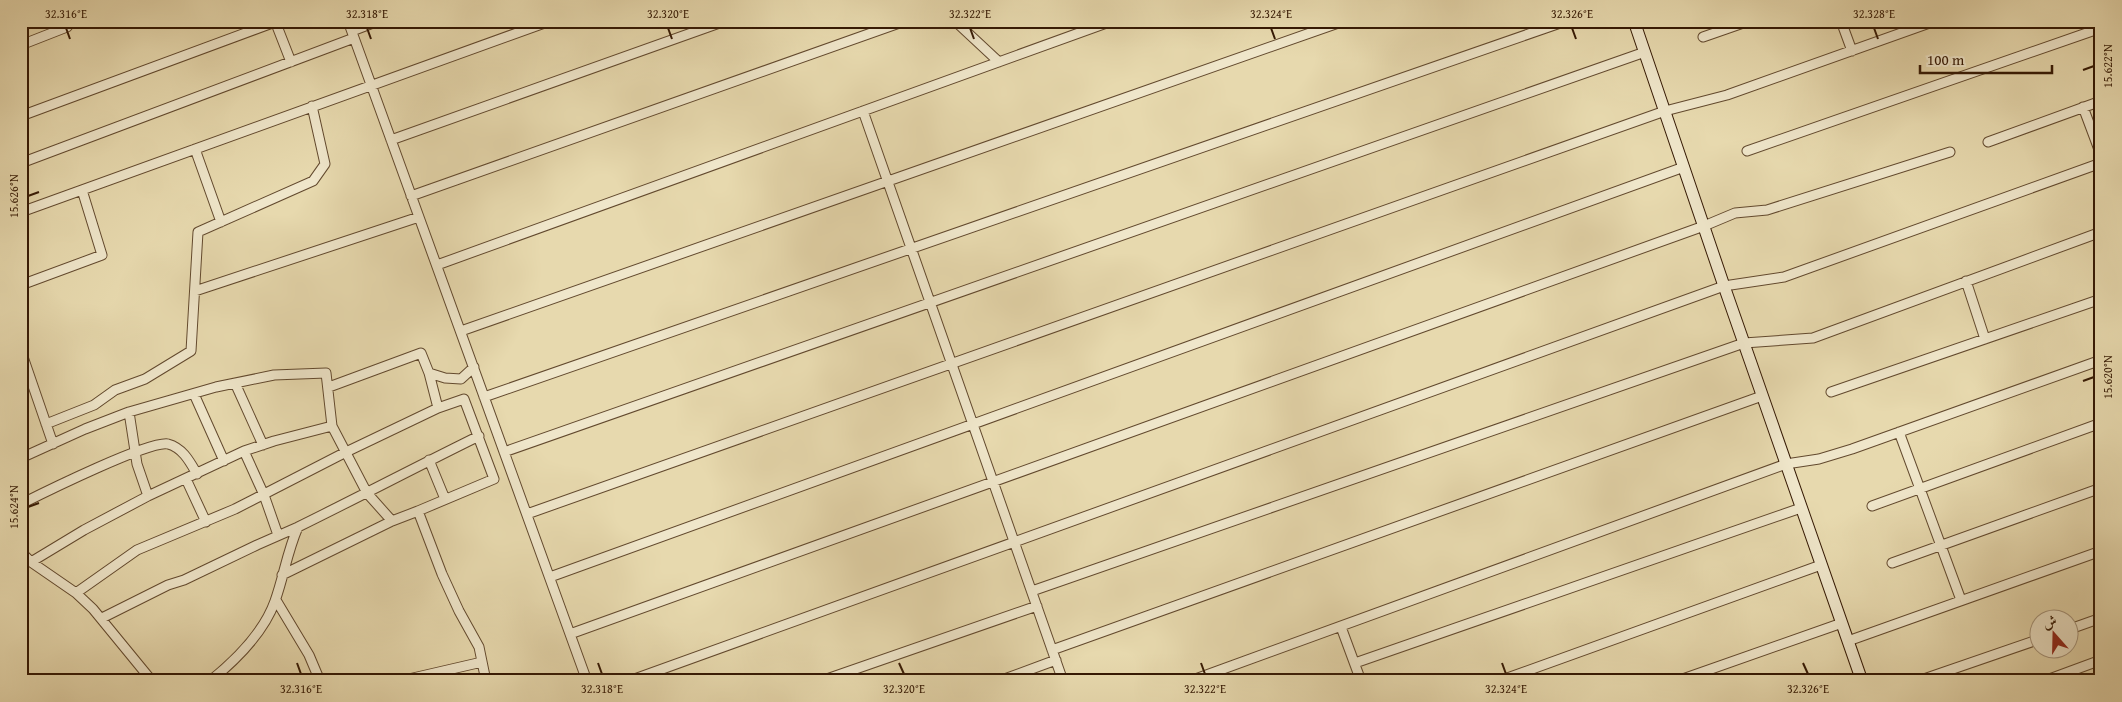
<svg xmlns="http://www.w3.org/2000/svg" width="2122" height="702" font-family="'Gentium Book Plus',Amiri,serif">
  <style>
    .lines { fill: none; stroke-linecap: round; stroke-linejoin: round }
    .street-casing { stroke: #62492e; stroke-width: 11 }
    .secondary-casing { stroke: #351904; stroke-width: 13 }
    .street { stroke: #efe6ca; stroke-width: 9 }
    .secondary { stroke: #efe6ca; stroke-width: 11 }
    .ticks { fill: none; stroke: #351904; stroke-width: 2 }
    .neatline { fill: none; stroke: #351904; stroke-width: 2 }
    .ticks-label { font-size: 12px; text-anchor: middle; fill: #351904 }
  </style>
  <rect width="100%" height="100%" fill="#e7d9ae"/>
  <filter id="stains"><feTurbulence type="fractalNoise" baseFrequency=".004" numOctaves="4"/><feColorMatrix values="0 0 0 0 .2 0 0 0 0 .09 0 0 0 0 .02 0 0 0 .5 -.17"/></filter>
  <radialGradient id="worn" r=".72"><stop offset=".6" stop-color="#630" stop-opacity="0"/><stop offset="1" stop-color="#630" stop-opacity=".3"/></radialGradient>
  <g class="lines">
    <defs>
      <path id="street" d="M 275,21 L 291,62
        M 348,21 L 587,681
        M 955,21 L 999,62
        M 1841,21 L 1852,51
        M 352,31 L 378,21
        M 1703,37 L 1749,21
        M 21,45 L 67,27 L 72,21
        M 2083,107 L 2101,155
        M 863,111 L 1063,681
        M 21,116 L 275,22
        M 391,140 L 725,21
        M 1988,142 L 2101,101
        M 195,149 L 221,222
        M 1747,151 L 2101,28
        M 21,163 L 354,38
        M 411,196 L 905,21
        M 21,212 L 550,21
        M 437,265 L 1112,21
        M 1966,281 L 1985,339
        M 21,285 L 102,255 L 82,190
        M 195,291 L 419,217
        M 461,331 L 1344,21
        M 21,351 L 53,444
        M 429,373 L 438,408
        M 235,383 L 263,445
        M 329,387 L 421,353 L 429,373 L 445,378 L 461,379 L 474,367
        M 1831,392 L 2101,299
        M 194,394 L 224,461
        M 484,397 L 1566,21
        M 129,412 L 137,464 L 148,496 L 244,451 L 274,441 L 332,426
        M 46,424 L 94,405 L 115,390 L 145,379 L 191,351 L 198,232 L 313,181 L 325,164 L 312,106
        M 1899,432 L 1961,600
        M 244,451 L 264,495 L 278,535
        M 504,452 L 1645,52
        M 21,458 L 85,429 L 129,412 L 216,387 L 274,375 L 326,373 L 332,426 L 367,493 L 392,521 L 418,511
        M 429,460 L 445,499
        M 186,479 L 206,522
        M 21,504 C 43,493 150,440 168,444 C 183,448 190,462 197,474
        M 1872,506 L 2101,423
        M 527,514 L 1665,111 L 1727,95 L 1935,21
        M 21,552 L 31,562 L 76,593 L 93,609 L 152,681
        M 31,562 L 84,530 L 148,496
        M 1892,563 L 2101,488
        M 282,575 L 392,521
        M 550,577 L 1684,167
        M 1032,591 L 1744,343 L 1813,338 L 2101,232
        M 76,593 L 137,550 L 235,509 L 346,452 L 438,408 L 464,399 L 494,479 L 418,511 L 442,574 L 459,611 L 479,647 L 486,681
        M 276,600 L 309,655 L 320,681
        M 102,618 L 168,585 L 184,580 L 257,545 L 298,527
        M 1341,627 L 1361,681
        M 2070,629 L 2101,618
        M 570,634 L 1704,226 L 1735,213 L 1767,210 L 1950,152
        M 1848,641 L 2101,551
        M 1052,650 L 1762,396
        M 1355,663 L 1801,508
        M 210,681 C 236,660 264,632 275,601 C 284,576 287,552 298,527 C 359,497 418,466 479,436
        M 400,681 L 482,662
        M 629,681 L 1724,286 L 1784,277 L 2101,163
        M 821,681 L 1037,606
        M 999,681 L 1056,660
        M 1190,681 L 1786,464 L 1819,459 L 1852,449 L 2101,360
        M 1499,681 L 1821,565
        M 1677,681 L 1842,623
        M 1918,681 L 2040,639
        M 2044,681 L 2101,660"/>
      <path id="secondary" d="M 1634,21 L 1724,286 L 1862,681"/>
    </defs>
    <use href="#street" class="street-casing"/>
    <use href="#secondary" class="secondary-casing"/>
    <use href="#street" class="street"/>
    <use href="#secondary" class="secondary"/>
  </g>
  <path class="ticks" d="M 66,28 L 70,39M 367,28 L 371,39M 668,28 L 672,39M 970,28 L 974,39M 1271,28 L 1275,39M 1572,28 L 1576,39M 1874,28 L 1878,39M 2083,70 L 2094,66M 28,196 L 39,192M 2083,381 L 2094,377M 28,507 L 39,503M 297,663 L 301,674M 598,663 L 602,674M 899,663 L 904,674M 1201,663 L 1205,674M 1502,663 L 1506,674M 1803,663 L 1808,674"/>
  <rect width="2122" height="702" fill="none" stroke="#e7d9ae" stroke-width="55"/>
  <g transform="translate(2054 634) rotate(340)"><circle r="24" fill="#efe6ca" stroke="#a5947b"/>
  <path d="M0-4L9 19L0 12L-9 19Z" fill="#8f2418"/>
  <text y="-8" font-size="14" font-weight="bold" text-anchor="middle" fill="#351904">ش</text>
  </g>
  <path d="M1920 65v8h132v-8" fill="none" stroke="#351904" stroke-width="2.5"/>
  <text x="1927" y="65" font-size="15" fill="#351904" stroke="#efe6ca" stroke-width="4" paint-order="stroke">100 m</text>
  <rect x="28" y="28" width="2066" height="646" class="neatline"/>
  <g class="ticks-label">
    <text x="66" y="18">32.316°E</text>
    <text x="367" y="18">32.318°E</text>
    <text x="668" y="18">32.320°E</text>
    <text x="970" y="18">32.322°E</text>
    <text x="1271" y="18">32.324°E</text>
    <text x="1572" y="18">32.326°E</text>
    <text x="1874" y="18">32.328°E</text>
    <text transform="translate(2108 66) rotate(-90)" y="4">15.622°N</text>
    <text transform="translate(14 196) rotate(-90)" y="4">15.626°N</text>
    <text transform="translate(2108 377) rotate(-90)" y="4">15.620°N</text>
    <text transform="translate(14 507) rotate(-90)" y="4">15.624°N</text>
    <text x="301" y="693">32.316°E</text>
    <text x="602" y="693">32.318°E</text>
    <text x="904" y="693">32.320°E</text>
    <text x="1205" y="693">32.322°E</text>
    <text x="1506" y="693">32.324°E</text>
    <text x="1808" y="693">32.326°E</text>
  </g>
  <rect width="100%" height="100%" filter="url(#stains)"/>
  <rect width="100%" height="100%" fill="url(#worn)"/>
</svg>
